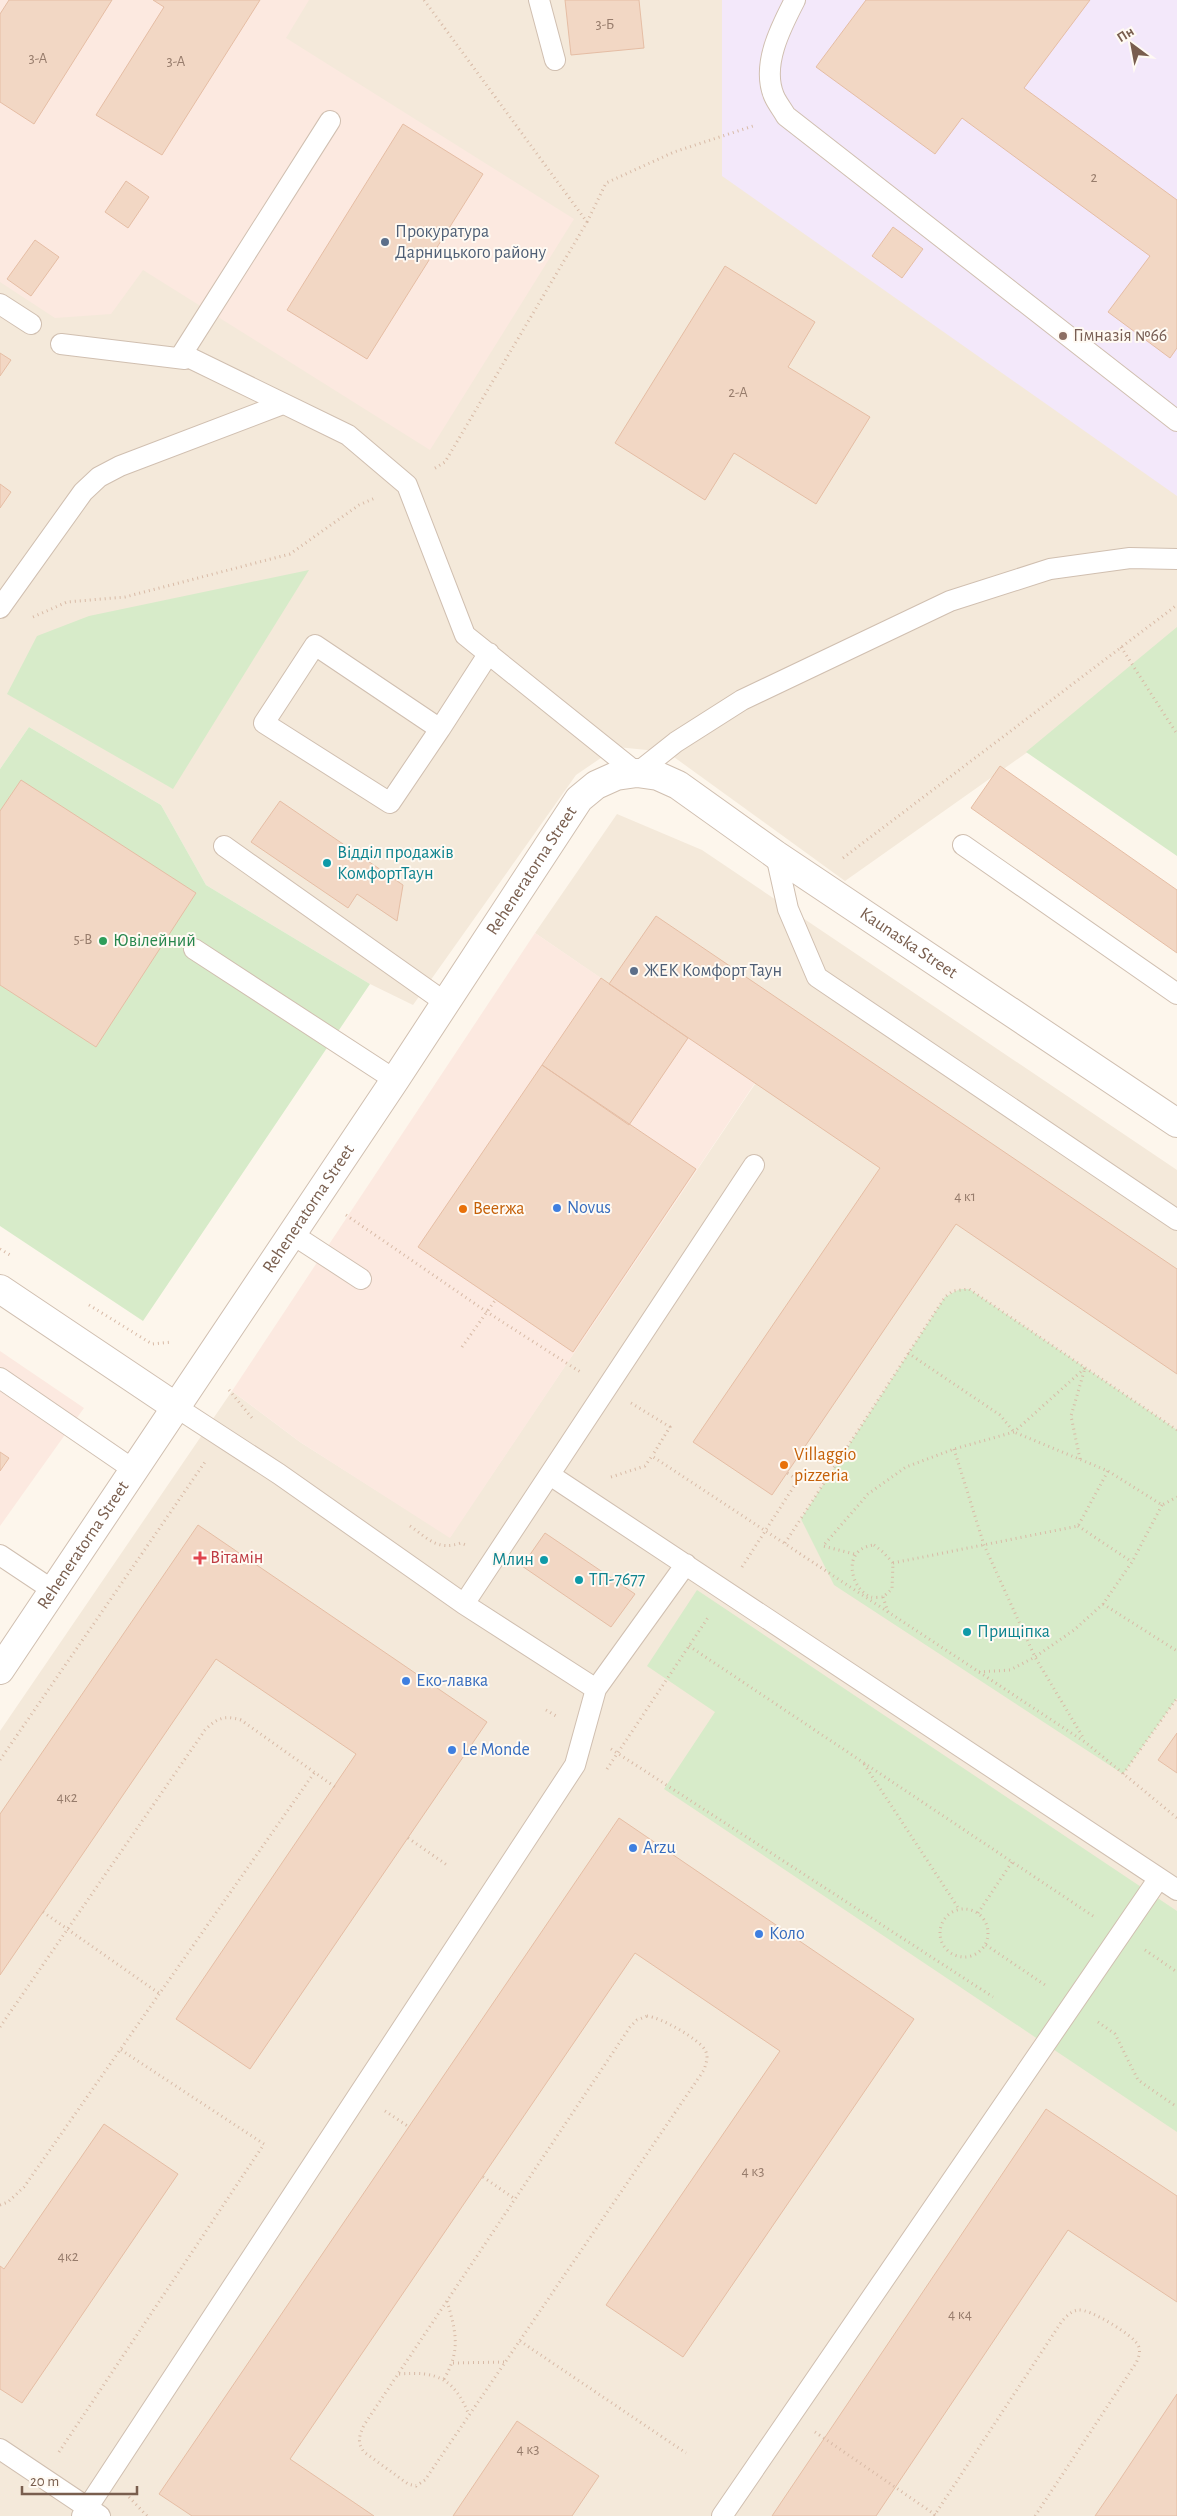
<svg xmlns="http://www.w3.org/2000/svg" width="1177" height="2516" font-family="'Alegreya Sans',sans-serif">
  <style>
    .residential { fill: #f4e9da }
    .commercial { fill: #fce9e0 }
    .education { fill: #f3e8fa }
    .green { fill: #d7ebc9 }
    .building { fill: #f2d7c4; stroke: #e5bda4 }
    .lines { fill: none; stroke-linecap: round; stroke-linejoin: round }
    .lane-casing { stroke: #d0bfb0; stroke-width: 22 }
    .street-casing { stroke: #d0bfb0; stroke-width: 30 }
    .path { stroke: #d8baa6; stroke-width: 3; stroke-dasharray: 1 4; stroke-linecap: butt }
    .lane { stroke: #fff; stroke-width: 20 }
    .street { stroke: #fff; stroke-width: 28 }
    .service-dot { fill: #5c6f8a; stroke: #fffaf3; stroke-width: 2 }
    .education-dot { fill: #8d6e63; stroke: #fffaf3; stroke-width: 2 }
    .culture-dot { fill: #0f9aa8; stroke: #fffaf3; stroke-width: 2 }
    .leisure-dot { fill: #2e9e5b; stroke: #fffaf3; stroke-width: 2 }
    .shop-dot { fill: #3f7fe0; stroke: #fffaf3; stroke-width: 2 }
    .food-dot { fill: #e8710a; stroke: #fffaf3; stroke-width: 2 }
    .health-dot { fill: #e0444e; stroke: #fffaf3; stroke-width: 2 }
    .labels { text-anchor: middle; dominant-baseline: central; stroke-width: 4; stroke-linejoin: round; paint-order: stroke }
    .number-label { font-size: 15px; fill: #977c6c }
    .service-label { font-size: 18px; fill: #4e5e75; stroke: #fffaf3; text-anchor: start }
    .education-label { font-size: 18px; fill: #785e54; stroke: #fffaf3; text-anchor: start }
    .culture-label { font-size: 18px; fill: #0d838f; stroke: #fffaf3; text-anchor: start }
    .street-label { font-size: 18px; fill: #795e4e; stroke: #fffaf3 }
    .leisure-label { font-size: 18px; fill: #27864d; stroke: #fffaf3; text-anchor: start }
    .shop-label { font-size: 18px; fill: #366cbe; stroke: #fffaf3; text-anchor: start }
    .food-label { font-size: 18px; fill: #c56008; stroke: #fffaf3; text-anchor: start }
    .health-label { font-size: 18px; fill: #be3a42; stroke: #fffaf3; text-anchor: start }
  </style>
  <rect width="100%" height="100%" fill="#fdf6ec"/>
  <path class="residential" d="M 0,0 L 1177,0 L 1177,668 L 1162,657 L 845,881 L 667,752 L 617,747 L 576,775 L 413,1005 L 370,984 L 206,885 L 161,805 L 29,727 L 0,769 Z
    M 617,814 L 702,850 L 1177,1170 L 1177,2516 L 0,2516 L 0,1731 L 232,1391 L 300,1442 L 450,1537 L 755,1084 L 535,933 Z"/>
  <path class="commercial" d="M 0,0 L 309,0 L 286,38 L 574,219 L 430,450 L 143,270 L 111,314 L 55,318 L 0,282 Z
    M 535,933 L 755,1083 L 450,1538 L 300,1442 L 232,1391 Z
    M 0,1351 L 84,1408 L 0,1526 Z"/>
  <path class="education" d="M 722,0 L 1177,0 L 1177,496 L 722,176 Z"/>
  <path class="green" d="M 309,570 L 173,789 L 7,694 L 37,636 L 89,616 Z
    M 1177,627 L 1177,856 L 1026,752 Z
    M 29,727 L 161,805 L 206,885 L 370,984 L 143,1321 L 0,1226 L 0,769 Z
    M 960,1289 L 969,1289 L 1177,1430 L 1177,1698 L 1123,1774 L 834,1585 L 801,1519 L 945,1297 Z
    M 697,1590 L 1177,1911 L 1177,2132 L 664,1789 L 715,1712 L 647,1666 Z"/>
  <path class="building" d="M 9,0 L 112,0 L 34,124 L 0,102 L 0,14 Z
    M 153,0 L 260,0 L 162,155 L 96,115 L 164,7 Z
    M 565,0 L 639,0 L 644,48 L 571,55 Z
    M 866,0 L 1090,0 L 1024,88 L 1177,200 L 1177,348 L 1170,358 L 1108,312 L 1150,256 L 962,118 L 935,154 L 816,67 Z
    M 403,124 L 483,174 L 367,359 L 287,310 Z
    M 126,181 L 149,197 L 128,228 L 105,212 Z
    M 893,227 L 923,249 L 902,278 L 872,256 Z
    M 35,240 L 59,257 L 31,296 L 7,279 Z
    M 725,266 L 815,322 L 788,367 L 870,417 L 816,504 L 734,453 L 705,500 L 615,443 Z
    M 0,353 L 11,360 L 0,376 Z
    M 0,484 L 11,492 L 0,508 Z
    M 1000,766 L 1177,890 L 1177,953 L 971,808 Z
    M 21,780 L 196,893 L 96,1047 L 0,985 L 0,811 Z
    M 280,801 L 403,885 L 397,921 L 357,894 L 348,908 L 251,842 Z
    M 656,916 L 1177,1269 L 1177,1374 L 956,1224 L 772,1495 L 693,1442 L 880,1168 L 609,984 Z
    M 601,978 L 688,1038 L 629,1125 L 542,1065 Z
    M 542,1065 L 696,1169 L 573,1352 L 418,1247 Z
    M 0,1452 L 9,1458 L 0,1471 Z
    M 198,1525 L 487,1722 L 250,2069 L 176,2019 L 356,1754 L 216,1659 L 0,1975 L 0,1814 Z
    M 545,1533 L 635,1594 L 611,1627 L 522,1566 Z
    M 1177,1733 L 1177,1773 L 1158,1760 Z
    M 619,1818 L 914,2019 L 683,2357 L 606,2305 L 780,2051 L 635,1953 L 290,2459 L 374,2516 L 192,2516 L 159,2494 Z
    M 1046,2109 L 1177,2196 L 1177,2302 L 1068,2230 L 876,2516 L 772,2516 Z
    M 104,2124 L 178,2174 L 22,2403 L 0,2389 L 0,2266 L 4,2269 Z
    M 1177,2394 L 1177,2516 L 1095,2516 L 1117,2484 Z
    M 517,2421 L 599,2476 L 572,2516 L 453,2516 Z"/>
  <g class="lines">
    <defs>
      <path id="lane" d="M 539,0 L 555,60
        M 795,0 C 781,27 761,65 774,96 C 777,103 782,109 786,116 L 1177,421
        M 0,304 L 31,324
        M 61,344 L 185,359 L 182,354 L 348,435 L 407,485 L 465,635 L 637,773 L 676,742 L 742,700 L 950,601 L 1050,569 L 1130,558 L 1177,559
        M 182,354 L 330,121
        M 0,608 L 83,492 L 99,477 L 120,466 L 283,404
        M 440,729 L 390,803 L 264,723 L 315,645 L 440,729 L 489,653
        M 963,845 L 1177,994
        M 224,846 L 446,1003
        M 776,855 L 788,909 L 817,977 L 1177,1220
        M 194,949 L 395,1080
        M 292,1234 L 361,1279
        M 0,1378 L 134,1470
        M 176,1407 L 279,1474 L 464,1604 L 596,1689
        M 550,1475 L 1177,1890
        M 0,1555 L 54,1591
        M 464,1604 L 754,1165
        M 0,2449 L 100,2516
        M 82,2516 L 575,1765 L 596,1689 L 686,1564
        M 722,2516 L 1159,1878"/>
      <g id="street">
        <path d="M 0,1289 L 176,1407"/>
        <path id="s1" d="M 0,1670 L 395,1080 L 579,799 L 596,785 L 616,776 L 637,773 L 658,776 L 678,785 L 776,855 L 1177,1123"/>
      </g>
    </defs>
    <use href="#lane" class="lane-casing"/>
    <use href="#street" class="street-casing"/>
    <path class="path" d="M 424,0 L 587,222 L 445,462 L 432,470
      M 587,222 L 606,183 L 674,152 L 756,125
      M 33,617 L 67,602 L 125,597 L 290,554 L 359,505 L 375,498
      M 1121,647 L 1177,734
      M 843,858 L 1177,605
      M 346,1215 L 487,1312 L 582,1373
      M 0,1249 L 10,1255
      M 89,1305 L 152,1344 L 172,1342
      M 462,1347 L 496,1299
      M 908,1353 L 1000,1415 L 1014,1432 L 1108,1471 L 1162,1505 L 1177,1497
      M 229,1390 L 252,1418
      M 631,1403 L 670,1427 L 652,1456
      M 954,1449 L 984,1545 L 1035,1657 L 1084,1739
      M 1080,1459 L 1071,1416 L 1085,1368
      M 611,1477 L 645,1466 L 652,1456 L 1085,1742 L 1177,1818
      M 410,1526 C 429,1539 437,1551 461,1543 L 466,1545
      M 1078,1526 L 1132,1562
      M 785,1543 L 945,1297 L 953,1291 L 969,1289 L 1177,1430
      M 874,1545 L 883,1552 L 893,1563 L 892,1589 L 883,1597 C 880,1597 874,1598 871,1597 C 851,1590 840,1549 874,1545 Z
      M 854,1554 L 823,1546 L 868,1494 L 906,1467 L 954,1449 L 1014,1432 L 1085,1368
      M 893,1563 L 1078,1526 L 1108,1471
      M 742,1567 L 798,1480 L 787,1473
      M 883,1597 L 888,1612
      M 1103,1604 L 1177,1651
      M 689,1646 L 1096,1918
      M 979,1672 L 1010,1670 L 1035,1657 L 1074,1630 L 1103,1604 L 1132,1562 L 1162,1505
      M 546,1710 L 556,1716
      M 611,1749 L 993,1997
      M 0,1760 L 205,1462
      M 864,1764 L 959,1909
      M 607,1769 L 709,1616
      M 1123,1774 L 1177,1698
      M 408,1838 L 447,1865
      M940 1933a24 24 0 1 1 48 0a24 24 0 1 1-48 0Z
      M 43,1912 L 160,1994
      M 978,1913 L 1012,1862
      M 986,1945 L 1048,1987
      M 1145,1950 L 1177,1972
      M 647,2016 C 660,2017 699,2039 705,2050 C 709,2057 706,2063 704,2070 L 425,2480 L 416,2486 L 408,2484 L 364,2452 C 357,2442 359,2436 364,2425 L 630,2027 L 637,2020 Z
      M 1098,2022 L 1115,2034 L 1138,2080 L 1177,2107
      M 0,2027 L 205,1730 C 217,1718 224,1715 241,1720 L 335,1787
      M 385,2111 L 409,2127
      M 483,2177 L 515,2199
      M 0,2205 L 8,2202 L 24,2187 L 314,1773
      M 520,2341 L 686,2453
      M 453,2363 L 505,2362
      M 399,2374 C 437,2371 454,2378 469,2415
      M 444,2379 C 461,2350 456,2332 447,2301
      M 815,2432 L 937,2516
      M 59,2452 L 264,2144 L 121,2050
      M 129,2497 L 147,2516
      M 934,2516 L 1062,2321 C 1067,2316 1071,2311 1078,2310 C 1089,2308 1133,2335 1138,2345 C 1141,2351 1139,2357 1136,2363 L 1035,2516"/>
    <use href="#lane" class="lane"/>
    <use href="#street" class="street"/>
  </g>
  <g class="service-dot">
    <circle cx="385" cy="242" r="5"/>
    <circle cx="634" cy="971" r="5"/>
  </g>
  <circle class="education-dot" cx="1063" cy="336" r="5"/>
  <g class="culture-dot">
    <circle cx="327" cy="863" r="5"/>
    <circle cx="544" cy="1560" r="5"/>
    <circle cx="579" cy="1580" r="5"/>
    <circle cx="967" cy="1632" r="5"/>
  </g>
  <circle class="leisure-dot" cx="103" cy="941" r="5"/>
  <g class="shop-dot">
    <circle cx="557" cy="1208" r="5"/>
    <circle cx="406" cy="1681" r="5"/>
    <circle cx="452" cy="1750" r="5"/>
    <circle cx="633" cy="1848" r="5"/>
    <circle cx="759" cy="1934" r="5"/>
  </g>
  <g class="food-dot">
    <circle cx="463" cy="1209" r="5"/>
    <circle cx="784" cy="1465" r="5"/>
  </g>
  <path class="health-dot" d="M197.5 1550.5h5v5h5v5h-5v5h-5v-5h-5v-5h5z"/>
  <g class="labels">
    <g class="number-label">
      <text x="605" y="24">3-Б</text>
      <text x="38" y="58">3-А</text>
      <text x="176" y="61">3-А</text>
      <text x="1094" y="177">2</text>
      <text x="738" y="392">2-А</text>
      <text x="83" y="939">5-В</text>
      <text x="965" y="1196">4 к1</text>
      <text x="67" y="1797">4к2</text>
      <text x="753" y="2171">4 к3</text>
      <text x="68" y="2256">4к2</text>
      <text x="960" y="2314">4 к4</text>
      <text x="528" y="2449">4 к3</text>
    </g>
    <g class="service-label">
      <text x="395" y="232">Прокуратура<tspan x="395" dy="21">Дарницького району</tspan></text>
      <text x="644" y="971">ЖЕК Комфорт Таун</text>
    </g>
    <g class="education-label">
      <text x="1073" y="336">Гімназія №66</text>
    </g>
    <g class="culture-label">
      <text x="337" y="853">Відділ продажів<tspan x="337" dy="21">КомфортТаун</tspan></text>
      <text x="534" y="1560" text-anchor="end">Млин</text>
      <text x="589" y="1580">ТП-7677</text>
      <text x="977" y="1632">Прищіпка</text>
    </g>
    <g class="street-label">
      <text stroke="none"><textPath href="#s1" startOffset="960">Reheneratorna Street</textPath></text>
      <text stroke="none"><textPath href="#s1" startOffset="1434">Kaunaska Street</textPath></text>
      <text stroke="none"><textPath href="#s1" startOffset="555">Reheneratorna Street</textPath></text>
      <text stroke="none"><textPath href="#s1" startOffset="150">Reheneratorna Street</textPath></text>
    </g>
    <g class="leisure-label">
      <text x="113" y="941">Ювілейний</text>
    </g>
    <g class="shop-label">
      <text x="567" y="1208">Novus</text>
      <text x="416" y="1681">Еко-лавка</text>
      <text x="462" y="1750">Le Monde</text>
      <text x="643" y="1848">Arzu</text>
      <text x="769" y="1934">Коло</text>
    </g>
    <g class="food-label">
      <text x="473" y="1209">Beerжа</text>
      <text x="794" y="1455">Villaggio<tspan x="794" dy="21">pizzeria</tspan></text>
    </g>
    <g class="health-label">
      <text x="210" y="1558">Вітамін</text>
    </g>
  </g>
  <g transform="translate(1132 45) rotate(328)" stroke="#fffaf3" stroke-width="4" paint-order="stroke">
  <path d="M0-4L9 19L0 12L-9 19Z" fill="#795e4e"/>
  <text y="-8" font-size="14" font-weight="bold" text-anchor="middle" fill="#795e4e">Пн</text>
  </g>
  <path d="M22 2486v8h115v-8" fill="none" stroke="#795e4e" stroke-width="2.5"/>
  <text x="30" y="2486" font-size="15" fill="#795e4e" stroke="#fffaf3" stroke-width="4" paint-order="stroke">20 m</text>
</svg>
